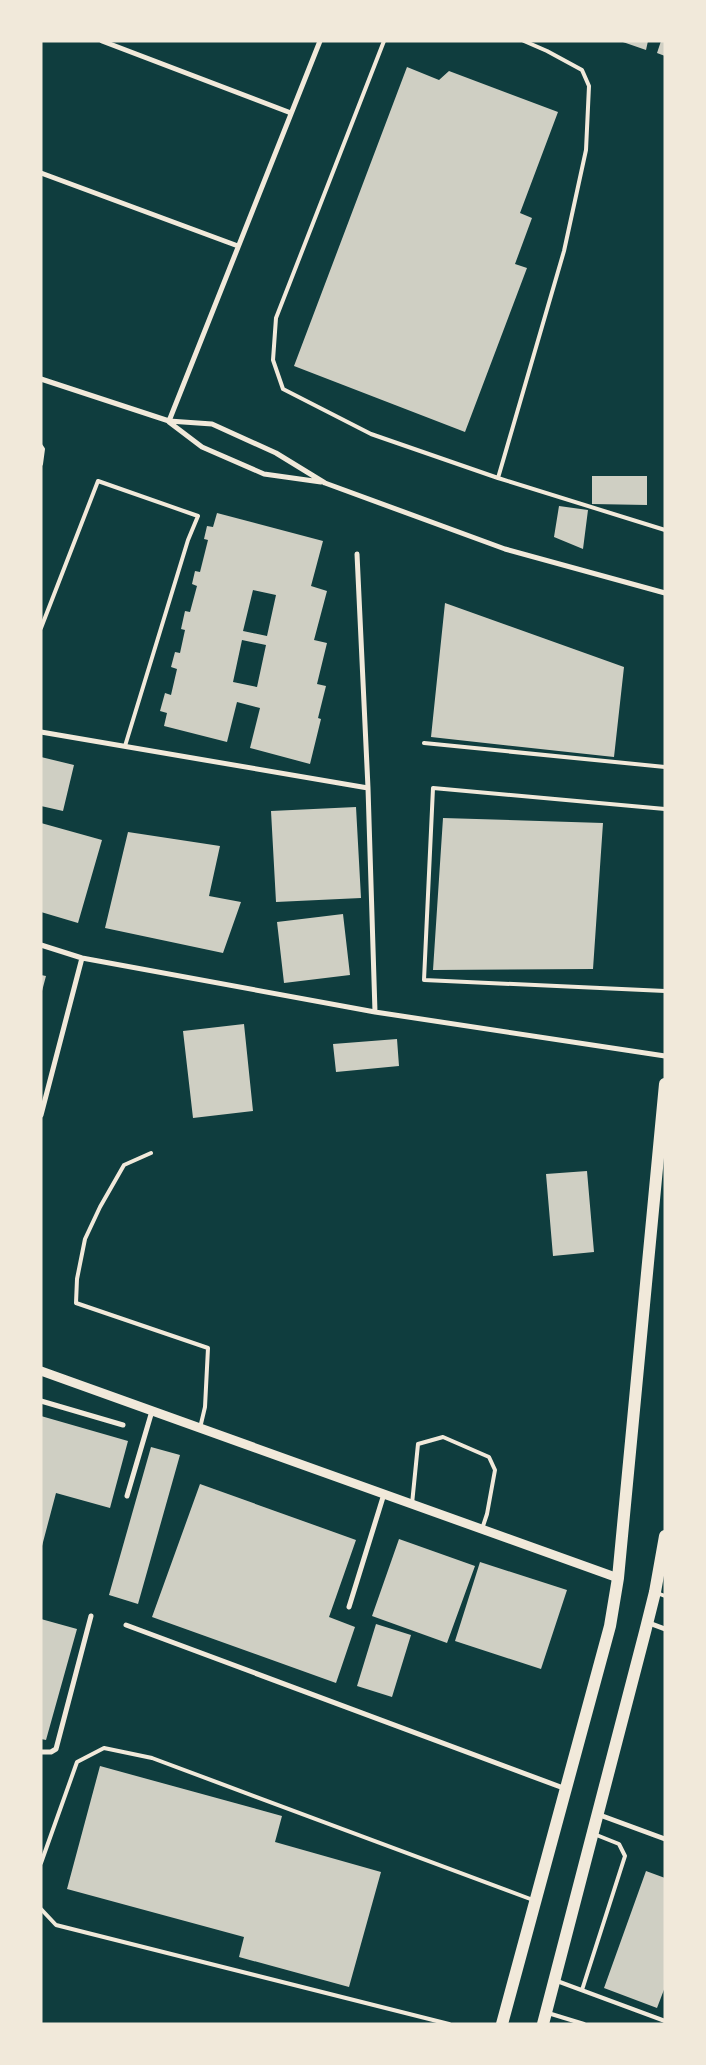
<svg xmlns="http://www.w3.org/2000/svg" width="706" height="2065" font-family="'Space Grotesk',sans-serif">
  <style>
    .building { fill: #cfcfc3; fill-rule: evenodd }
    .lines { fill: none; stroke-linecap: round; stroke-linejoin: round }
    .service { stroke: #f1e9da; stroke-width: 4 }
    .minor { stroke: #f1e9da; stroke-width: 5 }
    .tertiary { stroke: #f1e9da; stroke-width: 9 }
    .primary { stroke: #f1e9da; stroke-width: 12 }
  </style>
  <rect width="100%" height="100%" fill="#0f3d3e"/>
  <path class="building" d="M 620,41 L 648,41 L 646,50 Z
    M 661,41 L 665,41 L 665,56 L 657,53 Z
    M 407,67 L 439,80 L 449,71 L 558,112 L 520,213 L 532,218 L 515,264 L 527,268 L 465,432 L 294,366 Z
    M 592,476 L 647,476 L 647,505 L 592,504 Z
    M 559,506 L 588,510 L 583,549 L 554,537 Z
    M 217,513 L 323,541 L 311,586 L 327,591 L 314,640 L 327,643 L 317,684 L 326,686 L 318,718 L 321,719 L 310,764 L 250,748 L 260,708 L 237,702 L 227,742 L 164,726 L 167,713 L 160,711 L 165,693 L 171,695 L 177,669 L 171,667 L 175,652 L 180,653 L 185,630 L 181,629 L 185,611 L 190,612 L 197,586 L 192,584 L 195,571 L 200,572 L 208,540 L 204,539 L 207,526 L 213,527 ZM 253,590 L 276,595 L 267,636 L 243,631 ZM 242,640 L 266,645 L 257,687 L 233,682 Z
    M 445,603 L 624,667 L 614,757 L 431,737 Z
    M 41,757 L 74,765 L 63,811 L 41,806 Z
    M 356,807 L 361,898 L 276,902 L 271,811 Z
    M 443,818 L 603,823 L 593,969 L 433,970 Z
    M 41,823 L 102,840 L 78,923 L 41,912 Z
    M 128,832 L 220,846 L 209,896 L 241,902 L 223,953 L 105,928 Z
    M 343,914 L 350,975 L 284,983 L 277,922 Z
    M 41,975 L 46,976 L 42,991 L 41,991 Z
    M 244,1024 L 253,1111 L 193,1118 L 183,1031 Z
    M 397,1039 L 399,1066 L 336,1072 L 333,1044 Z
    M 587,1171 L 594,1252 L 553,1256 L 546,1174 Z
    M 41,1416 L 128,1441 L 110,1508 L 56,1493 L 42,1546 Z
    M 151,1447 L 180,1455 L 138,1604 L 109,1595 Z
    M 200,1484 L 356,1540 L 329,1617 L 355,1627 L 336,1683 L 152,1617 Z
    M 399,1539 L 475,1566 L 447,1643 L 372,1616 Z
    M 480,1562 L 567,1590 L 541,1669 L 455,1641 Z
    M 41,1619 L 77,1629 L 46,1740 L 41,1739 Z
    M 376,1624 L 411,1635 L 392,1697 L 357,1686 Z
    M 100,1766 L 282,1816 L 275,1842 L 381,1872 L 349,1987 L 239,1957 L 244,1937 L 67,1889 Z
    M 646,1871 L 665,1878 L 665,1987 L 657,2008 L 604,1988 Z"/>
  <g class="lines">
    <path class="service" d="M 384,41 L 276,318 L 273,360 L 283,389 L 371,434 L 498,478 L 665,530
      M 41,446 L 43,449 L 41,464
      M 498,478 L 564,251 L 586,150 L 589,86 L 582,70 L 547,51 L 524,41
      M 41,628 L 98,481 L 198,516 L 188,540 L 125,746
      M 424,743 L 665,767
      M 665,809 L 433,788 L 424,980 L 665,991
      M 151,1153 L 124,1165 L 100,1207 L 85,1239 L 77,1279 L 76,1303 L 208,1348 L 205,1407 L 200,1428
      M 412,1504 L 418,1444 L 443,1437 L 489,1457 L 495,1470 L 487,1514 L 482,1529
      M 657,1593 L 665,1596
      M 41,1863 L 77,1762 L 104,1748 L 152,1758 L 533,1900
      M 41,1909 L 56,1925 L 449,2024
      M 557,1981 L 665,2021
      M 582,1990 L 625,1856 L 619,1844 L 594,1834
      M 548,2013 L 584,2024"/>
    <path class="minor" d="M 102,41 L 291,113
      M 41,173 L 238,246
      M 41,379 L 169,421 L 212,424 L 276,453 L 325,483 L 505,549 L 665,593
      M 169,421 L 320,41
      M 169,422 L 202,447 L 264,474 L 321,482
      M 357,554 L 368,788 L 375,1012
      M 41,732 L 368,788
      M 41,945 L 82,958 L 375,1012 L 665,1056
      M 41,1115 L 82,958
      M 41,1401 L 123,1425
      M 127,1496 L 152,1411
      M 349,1607 L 384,1494
      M 649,1623 L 665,1629
      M 126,1625 L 566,1789
      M 41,1752 L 51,1752 L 56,1749 L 91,1616
      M 597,1814 L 665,1839"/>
    <path class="tertiary" d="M 41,1371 L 618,1578"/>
    <path class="primary" d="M 502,2024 L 610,1626 L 618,1578 L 665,1084
      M 543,2024 L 645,1632 L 655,1592 L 665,1536"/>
  </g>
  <rect width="706" height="2065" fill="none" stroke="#f1e9da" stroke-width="85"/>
</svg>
